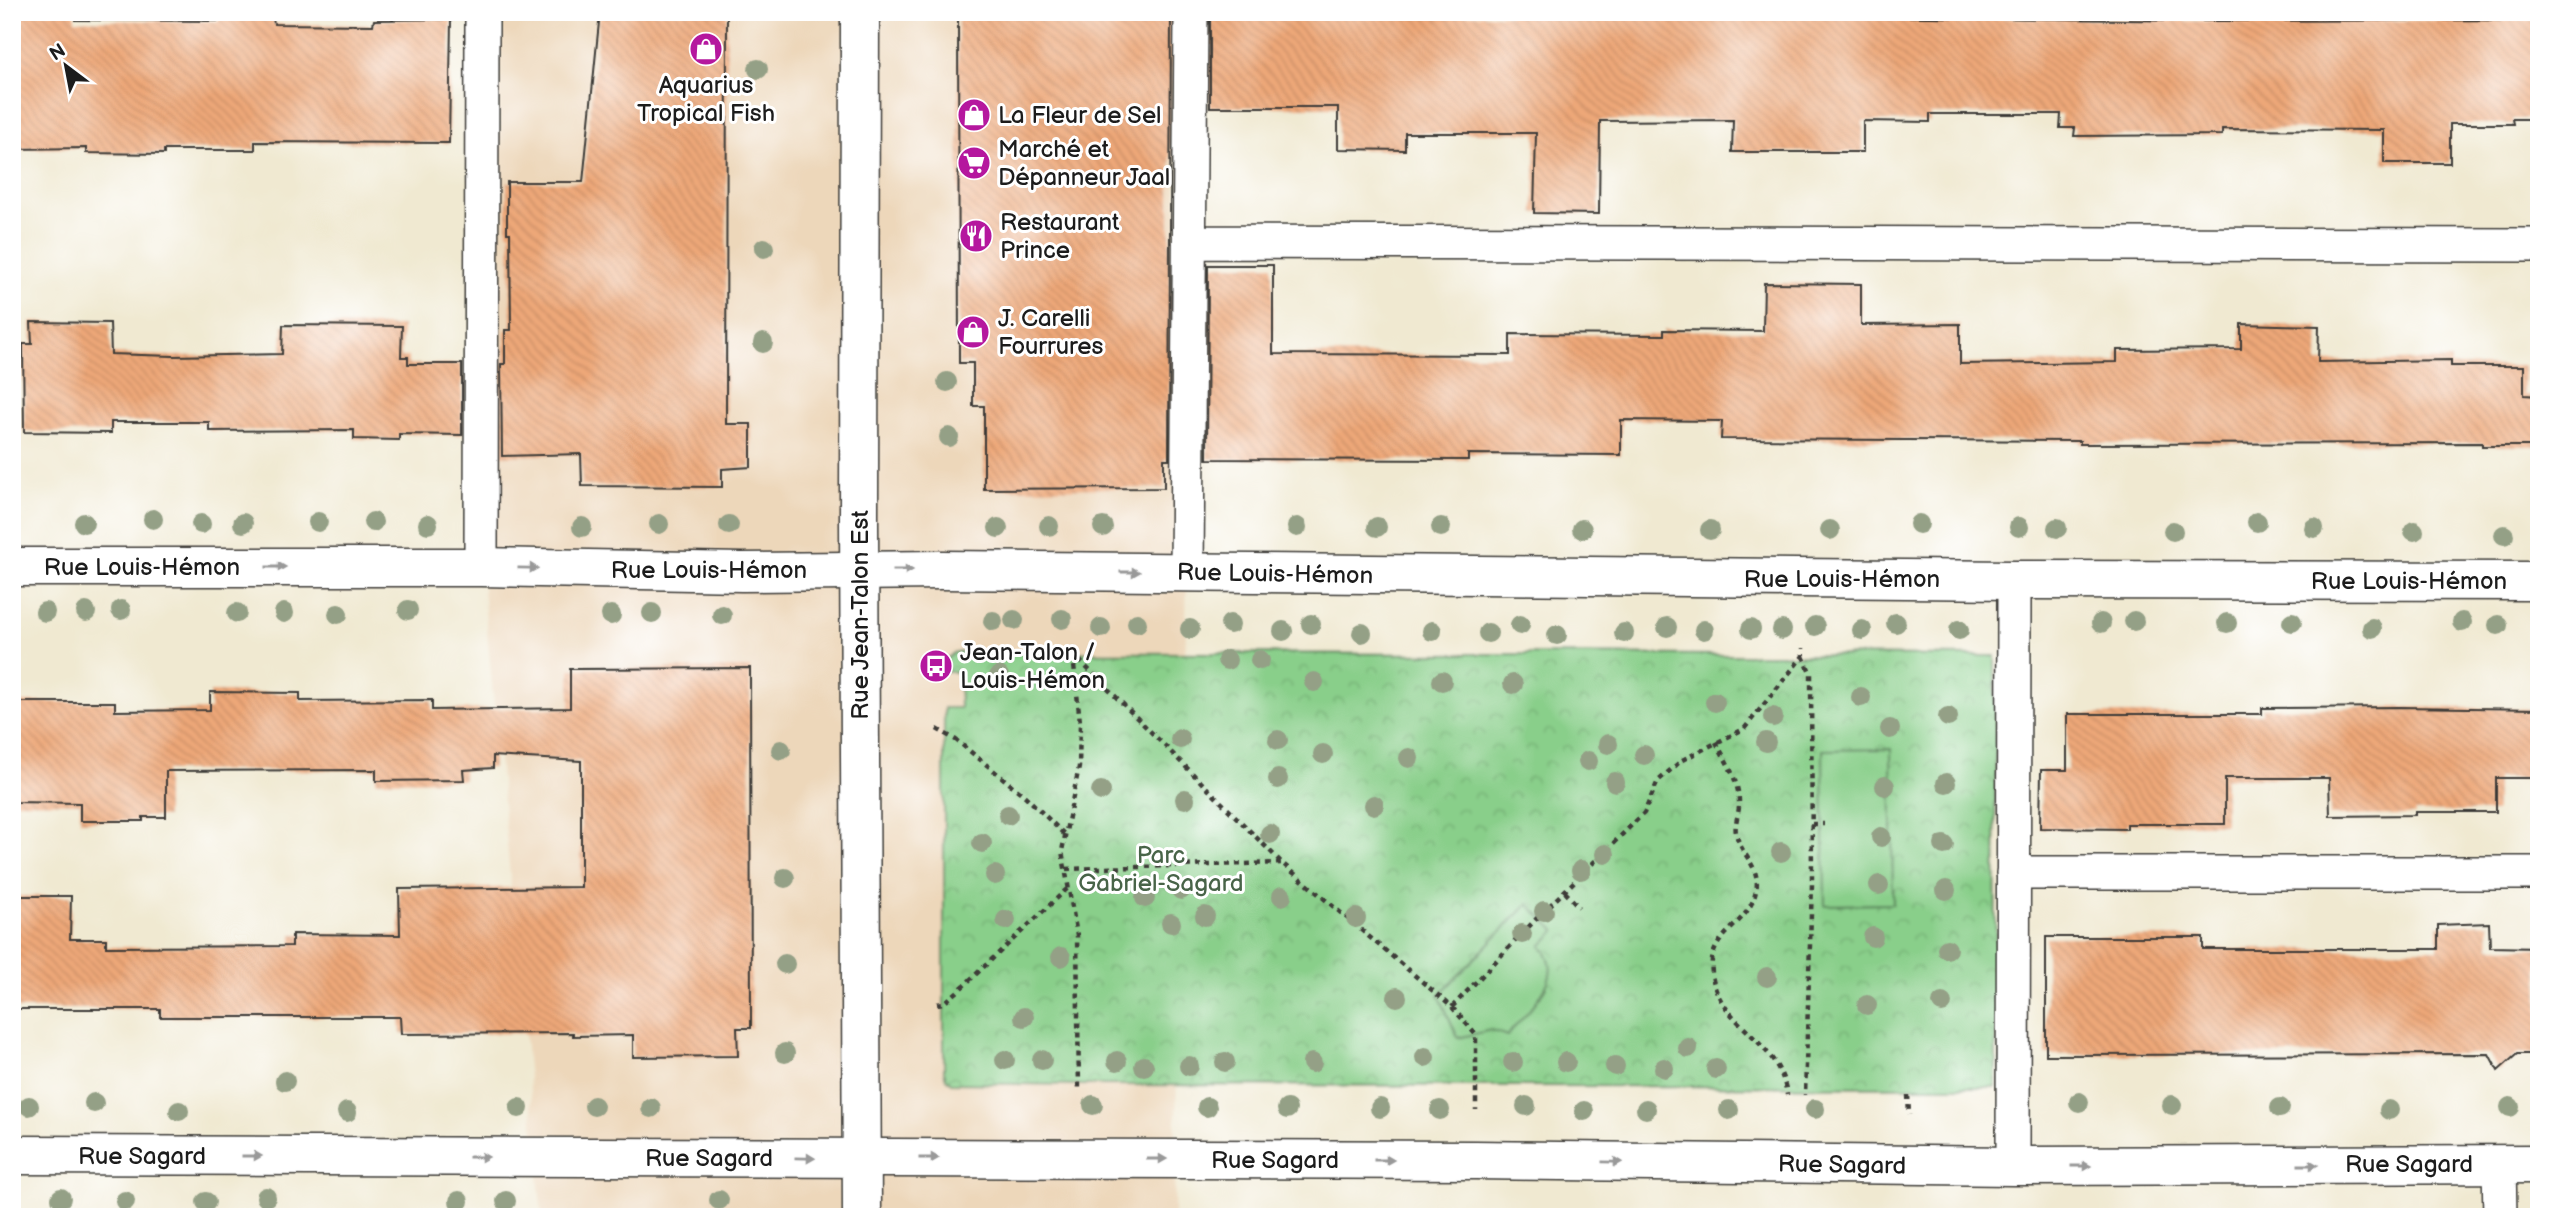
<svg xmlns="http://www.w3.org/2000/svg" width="2551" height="1229" font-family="'Balsamiq Sans',sans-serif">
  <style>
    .built { fill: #edd7ba }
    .park { fill: url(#park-crowns); stroke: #527653; stroke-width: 2 }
    .garden { fill: #89cf8a; stroke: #527653; stroke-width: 2 }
    .building { fill: url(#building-back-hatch) }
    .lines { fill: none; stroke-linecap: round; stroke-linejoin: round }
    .service-casing { stroke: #3c3b37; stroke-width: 36 }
    .minor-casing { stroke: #3c3b37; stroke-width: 41 }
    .secondary-casing { stroke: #3c3b37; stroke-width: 41 }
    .path { stroke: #3c3b37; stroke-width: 4.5; stroke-dasharray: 5 5; stroke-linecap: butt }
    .service { stroke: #fff; stroke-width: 33 }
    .minor { stroke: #fff; stroke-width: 38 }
    .secondary { stroke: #fff; stroke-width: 38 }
    .tree { fill: #94a086 }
    .oneway { fill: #999 }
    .labels { text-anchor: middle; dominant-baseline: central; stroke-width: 6; stroke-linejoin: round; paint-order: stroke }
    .poi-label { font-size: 24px; fill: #1c1c1c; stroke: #fff; text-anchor: start }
    .street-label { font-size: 24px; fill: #1c1c1c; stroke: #fff }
    .park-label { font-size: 24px; fill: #486448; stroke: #fff }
  </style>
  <defs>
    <pattern id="park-crowns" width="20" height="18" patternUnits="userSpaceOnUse" patternTransform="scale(1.75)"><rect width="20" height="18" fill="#89cf8a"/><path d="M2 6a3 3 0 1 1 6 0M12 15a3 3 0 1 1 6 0" fill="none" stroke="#76b176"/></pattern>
    <pattern id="building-back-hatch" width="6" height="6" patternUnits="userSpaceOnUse" patternTransform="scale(1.75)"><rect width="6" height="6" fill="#eda778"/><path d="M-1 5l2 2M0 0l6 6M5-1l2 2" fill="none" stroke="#cb8f67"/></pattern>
  </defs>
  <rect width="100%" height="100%" fill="#fff"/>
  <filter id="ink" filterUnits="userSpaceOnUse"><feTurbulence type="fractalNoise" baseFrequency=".0143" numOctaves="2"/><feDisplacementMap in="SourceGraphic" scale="14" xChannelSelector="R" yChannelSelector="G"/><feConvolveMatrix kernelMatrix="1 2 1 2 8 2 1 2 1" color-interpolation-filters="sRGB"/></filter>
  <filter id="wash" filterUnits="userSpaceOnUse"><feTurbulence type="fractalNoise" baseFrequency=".00686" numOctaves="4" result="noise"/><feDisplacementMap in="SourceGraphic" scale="28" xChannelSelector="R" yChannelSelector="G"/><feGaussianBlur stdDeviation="1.57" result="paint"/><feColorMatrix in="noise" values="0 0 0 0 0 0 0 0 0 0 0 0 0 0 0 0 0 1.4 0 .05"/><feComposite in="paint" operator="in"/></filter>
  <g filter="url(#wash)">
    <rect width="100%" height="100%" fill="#f0e9d1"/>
    <path class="built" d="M 485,12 L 1171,12 L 1187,573 L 1174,1217 L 542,1217 L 481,567 Z"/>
    <path class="park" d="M 955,652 L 1995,656 L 1996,1087 L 1080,1085 L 951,1083 L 946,1078 L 944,1071 L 944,708 L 960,708 L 959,672 L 944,672 L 944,661 Z"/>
    <path class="garden" d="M 1891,749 L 1893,904 L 1825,905 L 1823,750 Z
      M 1528,904 L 1556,931 L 1541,946 C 1570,976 1527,1011 1507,1036 L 1491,1030 L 1458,1038 L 1439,995 Z"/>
    <g id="blocks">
      <path class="building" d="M 12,12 L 75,12 L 75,20 L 219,21 L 219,18 L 273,18 L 274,24 L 373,25 L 374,20 L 451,19 L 449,143 L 255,142 L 255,150 L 164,150 L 164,154 L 86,153 L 86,148 L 12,149 Z
        M 600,12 L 727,12 L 726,424 L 751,424 L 751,467 L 722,469 L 722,487 L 582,486 L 581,454 L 502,456 L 501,364 L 505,364 L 505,330 L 511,330 L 510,233 L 507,233 L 507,182 L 583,182 Z
        M 958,12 L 1171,12 L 1169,459 L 1164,459 L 1164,488 L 984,489 L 984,406 L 973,406 L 973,363 L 959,363 Z
        M 1339,14 L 1863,16 L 2192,21 L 2539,20 L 2539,119 L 2512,119 L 2513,124 L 2450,124 L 2450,163 L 2384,163 L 2384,130 L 2222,129 L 2222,135 L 2074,136 L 2075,128 L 2060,128 L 2061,114 L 1930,114 L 1930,122 L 1863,121 L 1863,152 L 1732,152 L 1733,120 L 1600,121 L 1599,214 L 1534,213 L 1536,133 L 1405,133 L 1405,150 L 1338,149 L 1338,107 L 1210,107 L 1210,17 L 1339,18 Z
        M 1208,265 L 1273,265 L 1273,354 L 1510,355 L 1510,334 L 1664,335 L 1664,330 L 1763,331 L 1764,283 L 1861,284 L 1861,325 L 1960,324 L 1960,364 L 2117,362 L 2117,350 L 2241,349 L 2241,324 L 2319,326 L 2318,362 L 2451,360 L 2451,366 L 2524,366 L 2524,395 L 2539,396 L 2539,446 L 2482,446 L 2482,443 L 2080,444 L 2080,441 L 1721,439 L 1722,421 L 1621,420 L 1621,455 L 1468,454 L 1468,460 L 1207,459 Z
        M 31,322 L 110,323 L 111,354 L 173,356 L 282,354 L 283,325 L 402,326 L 401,357 L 408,357 L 408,364 L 462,364 L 462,435 L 399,434 L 399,440 L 354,439 L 354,430 L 209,431 L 209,422 L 111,422 L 111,433 L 24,432 L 23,344 L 32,344 Z
        M 750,668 L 751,1028 L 737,1028 L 738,1056 L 633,1057 L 633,1035 L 573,1036 L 573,1033 L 401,1034 L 400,1017 L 160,1017 L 160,1009 L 12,1009 L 12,896 L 71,896 L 70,939 L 106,939 L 106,947 L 292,946 L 292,934 L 400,935 L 399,889 L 581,887 L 581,761 L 493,756 L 493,768 L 463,770 L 464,780 L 376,781 L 376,770 L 166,771 L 166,817 L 143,817 L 143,821 L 80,821 L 80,803 L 12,802 L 12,702 L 115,702 L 115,711 L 210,710 L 210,692 L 300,693 L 300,701 L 432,700 L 432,710 L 570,708 L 570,669 Z
        M 2399,707 L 2539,709 L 2539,778 L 2496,778 L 2496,812 L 2415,812 L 2415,815 L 2330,816 L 2329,778 L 2225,778 L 2225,824 L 2127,824 L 2127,829 L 2040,828 L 2041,770 L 2067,770 L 2067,714 L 2262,714 L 2262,708 Z
        M 2489,923 L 2490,947 L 2539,948 L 2539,1054 L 2517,1054 L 2498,1071 L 2489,1054 L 2046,1055 L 2046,937 L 2203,937 L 2203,949 L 2438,949 L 2438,925 Z"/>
    </g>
  </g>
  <g filter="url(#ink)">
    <use href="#blocks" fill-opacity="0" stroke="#3c3b37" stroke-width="2"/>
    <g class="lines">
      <defs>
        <path id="service" d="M 1190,242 L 2539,245
          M 481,567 L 482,12
          M 1187,573 L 1191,12
          M 2013,873 L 2539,873
          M 2499,1164 L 2500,1217
          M 2013,1166 L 2014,580"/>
        <path id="minor" d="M 12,567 L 481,567 L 742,572 L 941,570 L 2014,580 L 2539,581
          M 12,1155 L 1475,1160 L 2013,1166 L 2539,1164"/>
        <path id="secondary" d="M 860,12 L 859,519 L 862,1217"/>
      </defs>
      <use href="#service" class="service-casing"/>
      <use href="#minor" class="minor-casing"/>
      <use href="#secondary" class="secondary-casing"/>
      <path class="path" d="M 1072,646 L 1080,722 L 1079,767 L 1062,851 L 1077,935 L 1079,1091
        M 1072,653 L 1282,863 L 1452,1007 L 1476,1035 L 1476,1110
        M 1803,656 L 1811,674 L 1812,884 L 1805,1095
        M 937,729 L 956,740 L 1025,796 L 1064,834
        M 1716,742 C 1726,761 1739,781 1739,802 C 1740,812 1734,823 1736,833 C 1741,858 1765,867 1754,898 C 1741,932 1704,934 1713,980 C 1722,1025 1780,1042 1787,1095
        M 1812,824 L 1824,824
        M 1066,869 L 1282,863
        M 1565,892 L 1579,907
        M 937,1004 L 944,1003 L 957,992 L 1069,887
        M 1452,1007 L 1540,915 L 1644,813 L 1658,781 L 1682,760 L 1744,729 L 1803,656 L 1803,648
        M 1908,1095 L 1909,1115"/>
      <use href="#service" class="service"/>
      <use href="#minor" class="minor"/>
      <use href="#secondary" class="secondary"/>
    </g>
    <g class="tree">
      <circle cx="758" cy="69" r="10"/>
      <circle cx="764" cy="248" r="10"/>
      <circle cx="763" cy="343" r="10"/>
      <circle cx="947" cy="382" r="10"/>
      <circle cx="949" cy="437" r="10"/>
      <circle cx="153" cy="519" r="10"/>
      <circle cx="318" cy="522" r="10"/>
      <circle cx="373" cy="522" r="10"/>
      <circle cx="2257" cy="522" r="10"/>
      <circle cx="84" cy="523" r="10"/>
      <circle cx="243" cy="523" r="10"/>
      <circle cx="201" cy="524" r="10"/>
      <circle cx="428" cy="524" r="10"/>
      <circle cx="659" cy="524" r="10"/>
      <circle cx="1919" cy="524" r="10"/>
      <circle cx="729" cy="525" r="10"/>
      <circle cx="1049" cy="526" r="10"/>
      <circle cx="582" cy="527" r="10"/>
      <circle cx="1103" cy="527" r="10"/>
      <circle cx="1297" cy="527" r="10"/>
      <circle cx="1377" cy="527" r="10"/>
      <circle cx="1441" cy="527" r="10"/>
      <circle cx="2019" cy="527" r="10"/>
      <circle cx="998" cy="528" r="10"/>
      <circle cx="2057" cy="528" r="10"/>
      <circle cx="2314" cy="528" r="10"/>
      <circle cx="1582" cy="529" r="10"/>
      <circle cx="1710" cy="530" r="10"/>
      <circle cx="1830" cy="530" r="10"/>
      <circle cx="2173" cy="531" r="10"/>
      <circle cx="2414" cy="531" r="10"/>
      <circle cx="2504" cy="535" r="10"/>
      <circle cx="121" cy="610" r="10"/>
      <circle cx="408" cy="610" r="10"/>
      <circle cx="45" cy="612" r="10"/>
      <circle cx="86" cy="612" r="10"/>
      <circle cx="237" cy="613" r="10"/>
      <circle cx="284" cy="613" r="10"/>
      <circle cx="652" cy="613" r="10"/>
      <circle cx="338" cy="614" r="10"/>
      <circle cx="611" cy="615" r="10"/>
      <circle cx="722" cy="615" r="10"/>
      <circle cx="1062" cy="619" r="10"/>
      <circle cx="1014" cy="620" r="10"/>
      <circle cx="993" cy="621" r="10"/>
      <circle cx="2134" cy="621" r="10"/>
      <circle cx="2292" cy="622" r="10"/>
      <circle cx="2462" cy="622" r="10"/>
      <circle cx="1137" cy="623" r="10"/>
      <circle cx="1896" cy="623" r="10"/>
      <circle cx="2101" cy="623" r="10"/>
      <circle cx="2227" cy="623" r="10"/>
      <circle cx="1230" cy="624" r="10"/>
      <circle cx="1311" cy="624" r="10"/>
      <circle cx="1520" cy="625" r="10"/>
      <circle cx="2498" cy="625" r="10"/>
      <circle cx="1815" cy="626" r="10"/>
      <circle cx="1667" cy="627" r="10"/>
      <circle cx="1101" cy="628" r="10"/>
      <circle cx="2372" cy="628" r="10"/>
      <circle cx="1190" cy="629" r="10"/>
      <circle cx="1751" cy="629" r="10"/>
      <circle cx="1704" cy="630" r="10"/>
      <circle cx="1782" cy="630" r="10"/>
      <circle cx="1862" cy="630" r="10"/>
      <circle cx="1959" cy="630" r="10"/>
      <circle cx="1283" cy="631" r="10"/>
      <circle cx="1432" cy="631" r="10"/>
      <circle cx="1362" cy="633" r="10"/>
      <circle cx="1488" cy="633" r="10"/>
      <circle cx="1624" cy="633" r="10"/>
      <circle cx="1557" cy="635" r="10"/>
      <circle cx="1227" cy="660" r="10"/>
      <circle cx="1260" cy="660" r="10"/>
      <circle cx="999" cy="676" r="10"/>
      <circle cx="1442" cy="681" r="10"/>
      <circle cx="1314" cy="682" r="10"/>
      <circle cx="1513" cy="684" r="10"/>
      <circle cx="1861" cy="697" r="10"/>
      <circle cx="1715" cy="702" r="10"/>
      <circle cx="1773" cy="717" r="10"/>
      <circle cx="1948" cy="717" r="10"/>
      <circle cx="1890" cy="729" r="10"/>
      <circle cx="1180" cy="739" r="10"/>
      <circle cx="1278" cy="740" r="10"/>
      <circle cx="1766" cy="742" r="10"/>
      <circle cx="1608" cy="744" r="10"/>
      <circle cx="781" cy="750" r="10"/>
      <circle cx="1323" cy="754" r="10"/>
      <circle cx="1644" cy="755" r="10"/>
      <circle cx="1409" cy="758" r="10"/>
      <circle cx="1588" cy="761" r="10"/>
      <circle cx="1278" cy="779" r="10"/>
      <circle cx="1615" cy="782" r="10"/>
      <circle cx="1946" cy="783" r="10"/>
      <circle cx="1885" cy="786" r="10"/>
      <circle cx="1101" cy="791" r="10"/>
      <circle cx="1185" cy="799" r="10"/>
      <circle cx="1374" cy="805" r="10"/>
      <circle cx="1008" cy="815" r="10"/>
      <circle cx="1270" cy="834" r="10"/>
      <circle cx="1881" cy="837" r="10"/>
      <circle cx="982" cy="843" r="10"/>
      <circle cx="1944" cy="845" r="10"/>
      <circle cx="1781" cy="852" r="10"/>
      <circle cx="1605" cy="854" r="10"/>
      <circle cx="1581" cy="870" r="10"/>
      <circle cx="995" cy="875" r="10"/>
      <circle cx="785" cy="878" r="10"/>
      <circle cx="1879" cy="885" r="10"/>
      <circle cx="1181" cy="890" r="10"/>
      <circle cx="1946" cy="890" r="10"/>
      <circle cx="1282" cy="896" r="10"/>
      <circle cx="1145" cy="898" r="10"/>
      <circle cx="1544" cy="911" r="10"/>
      <circle cx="1205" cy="916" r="10"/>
      <circle cx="1356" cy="918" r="10"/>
      <circle cx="1006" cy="920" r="10"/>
      <circle cx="1171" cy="923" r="10"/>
      <circle cx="1522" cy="934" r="10"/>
      <circle cx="1873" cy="937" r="10"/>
      <circle cx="1947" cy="949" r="10"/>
      <circle cx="1061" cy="957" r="10"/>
      <circle cx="785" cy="964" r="10"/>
      <circle cx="1767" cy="977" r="10"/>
      <circle cx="1397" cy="997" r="10"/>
      <circle cx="1942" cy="1003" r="10"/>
      <circle cx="1867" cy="1005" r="10"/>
      <circle cx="1024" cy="1017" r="10"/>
      <circle cx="1688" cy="1048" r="10"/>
      <circle cx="785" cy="1053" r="10"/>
      <circle cx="1425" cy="1057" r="10"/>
      <circle cx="1005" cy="1060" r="10"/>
      <circle cx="1042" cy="1060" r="10"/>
      <circle cx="1117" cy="1061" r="10"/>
      <circle cx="1225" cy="1062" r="10"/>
      <circle cx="1513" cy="1062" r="10"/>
      <circle cx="1566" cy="1062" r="10"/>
      <circle cx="1312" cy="1063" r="10"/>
      <circle cx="1144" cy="1066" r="10"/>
      <circle cx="1189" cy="1066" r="10"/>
      <circle cx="1615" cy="1066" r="10"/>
      <circle cx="1664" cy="1068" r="10"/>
      <circle cx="1716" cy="1069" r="10"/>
      <circle cx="285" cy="1081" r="10"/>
      <circle cx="2079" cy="1102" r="10"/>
      <circle cx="94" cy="1103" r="10"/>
      <circle cx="1093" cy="1105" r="10"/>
      <circle cx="2172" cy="1105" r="10"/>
      <circle cx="29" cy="1106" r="10"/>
      <circle cx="594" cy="1106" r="10"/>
      <circle cx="1526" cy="1106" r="10"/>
      <circle cx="1207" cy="1107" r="10"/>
      <circle cx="2510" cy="1107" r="10"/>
      <circle cx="519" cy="1108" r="10"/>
      <circle cx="651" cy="1108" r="10"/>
      <circle cx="1380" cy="1108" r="10"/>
      <circle cx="2280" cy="1108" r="10"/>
      <circle cx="1287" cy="1109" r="10"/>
      <circle cx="1646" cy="1109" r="10"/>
      <circle cx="1815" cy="1109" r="10"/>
      <circle cx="1440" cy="1110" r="10"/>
      <circle cx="1729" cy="1110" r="10"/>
      <circle cx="2389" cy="1110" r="10"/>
      <circle cx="179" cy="1111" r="10"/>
      <circle cx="1584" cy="1111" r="10"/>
      <circle cx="347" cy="1112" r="10"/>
      <circle cx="266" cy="1197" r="10"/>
      <circle cx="61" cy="1198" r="10"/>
      <circle cx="719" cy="1200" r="10"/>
      <circle cx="125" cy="1201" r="10"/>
      <circle cx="459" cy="1201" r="10"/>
      <circle cx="506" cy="1201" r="10"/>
      <circle cx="206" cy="1202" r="10"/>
    </g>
    <defs><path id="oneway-solid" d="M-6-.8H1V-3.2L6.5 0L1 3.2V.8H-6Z" transform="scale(1.75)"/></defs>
    <g class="oneway">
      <use href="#oneway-solid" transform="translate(276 567)"/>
      <use href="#oneway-solid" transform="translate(528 568) rotate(1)"/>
      <use href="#oneway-solid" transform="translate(903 570)"/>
      <use href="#oneway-solid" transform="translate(1130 572)"/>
      <use href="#oneway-solid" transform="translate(252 1156)"/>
      <use href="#oneway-solid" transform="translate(479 1157)"/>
      <use href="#oneway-solid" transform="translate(805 1158) rotate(1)"/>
      <use href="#oneway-solid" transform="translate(929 1158)"/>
      <use href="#oneway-solid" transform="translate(1157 1159)"/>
      <use href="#oneway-solid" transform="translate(1384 1160)"/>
      <use href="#oneway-solid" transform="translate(1612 1162) rotate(1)"/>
      <use href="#oneway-solid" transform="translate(2308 1165)"/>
      <use href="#oneway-solid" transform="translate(2081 1166)"/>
    </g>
  </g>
  <defs>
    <symbol id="shop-disc" viewBox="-11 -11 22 22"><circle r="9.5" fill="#b5179e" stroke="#fff"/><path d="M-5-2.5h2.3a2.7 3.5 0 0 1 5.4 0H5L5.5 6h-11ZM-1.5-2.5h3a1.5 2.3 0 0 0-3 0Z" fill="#fff"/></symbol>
    <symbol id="supermarket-disc" viewBox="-11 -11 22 22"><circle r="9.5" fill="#b5179e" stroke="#fff"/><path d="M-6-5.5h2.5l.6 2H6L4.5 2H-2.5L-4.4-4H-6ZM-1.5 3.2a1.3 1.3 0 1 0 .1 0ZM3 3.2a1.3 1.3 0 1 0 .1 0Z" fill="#fff"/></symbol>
    <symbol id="restaurant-disc" viewBox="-11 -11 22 22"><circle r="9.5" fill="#b5179e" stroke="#fff"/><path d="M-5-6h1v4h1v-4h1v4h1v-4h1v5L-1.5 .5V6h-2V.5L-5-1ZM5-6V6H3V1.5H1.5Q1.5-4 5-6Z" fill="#fff"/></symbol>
    <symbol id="bus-disc" viewBox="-11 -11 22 22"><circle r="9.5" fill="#b5179e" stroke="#fff"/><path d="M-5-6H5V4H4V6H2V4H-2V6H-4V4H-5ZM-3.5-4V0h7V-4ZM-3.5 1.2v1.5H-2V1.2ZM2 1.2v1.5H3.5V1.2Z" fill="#fff"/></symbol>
  </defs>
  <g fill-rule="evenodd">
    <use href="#shop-disc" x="687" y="30" width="38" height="38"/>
    <use href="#shop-disc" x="955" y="96" width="38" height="38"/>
    <use href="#supermarket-disc" x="955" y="144" width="38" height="38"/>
    <use href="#restaurant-disc" x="957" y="217" width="38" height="38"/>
    <use href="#shop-disc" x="954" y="313" width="38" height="38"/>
    <use href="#bus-disc" x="917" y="647" width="38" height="38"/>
  </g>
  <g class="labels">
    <g class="poi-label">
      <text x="706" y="85" text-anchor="middle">Aquarius<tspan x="706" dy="28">Tropical Fish</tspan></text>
      <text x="998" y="115">La Fleur de Sel</text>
      <text x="998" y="149">Marché et<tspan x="998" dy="28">Dépanneur Jaal</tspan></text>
      <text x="1000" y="222">Restaurant<tspan x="1000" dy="28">Prince</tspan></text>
      <text x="998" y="318">J. Carelli<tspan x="998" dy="28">Fourrures</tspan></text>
      <text x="960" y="652">Jean-Talon /<tspan x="960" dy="28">Louis-Hémon</tspan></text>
    </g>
    <g class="street-label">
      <text x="142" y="567">Rue Louis-Hémon</text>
      <text x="709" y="570">Rue Louis-Hémon</text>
      <text transform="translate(1275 574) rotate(1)">Rue Louis-Hémon</text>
      <text x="1842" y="579">Rue Louis-Hémon</text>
      <text x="2409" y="581">Rue Louis-Hémon</text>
      <text transform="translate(860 615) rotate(-90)">Rue Jean-Talon Est</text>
      <text x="142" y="1156">Rue Sagard</text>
      <text x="709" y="1158">Rue Sagard</text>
      <text x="1275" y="1160">Rue Sagard</text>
      <text x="2409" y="1164">Rue Sagard</text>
      <text transform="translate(1842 1165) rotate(1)">Rue Sagard</text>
    </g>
    <g class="park-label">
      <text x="1161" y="855">Parc<tspan x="1161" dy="28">Gabriel-Sagard</tspan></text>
    </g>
  </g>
  <rect width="2551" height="1229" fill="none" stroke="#fff" stroke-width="42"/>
  <g transform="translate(66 66) rotate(328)" stroke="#ffffff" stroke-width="5" paint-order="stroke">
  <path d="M0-5L12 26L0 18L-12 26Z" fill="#1c1c1c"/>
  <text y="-10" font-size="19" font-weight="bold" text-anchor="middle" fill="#1c1c1c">N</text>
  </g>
</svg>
